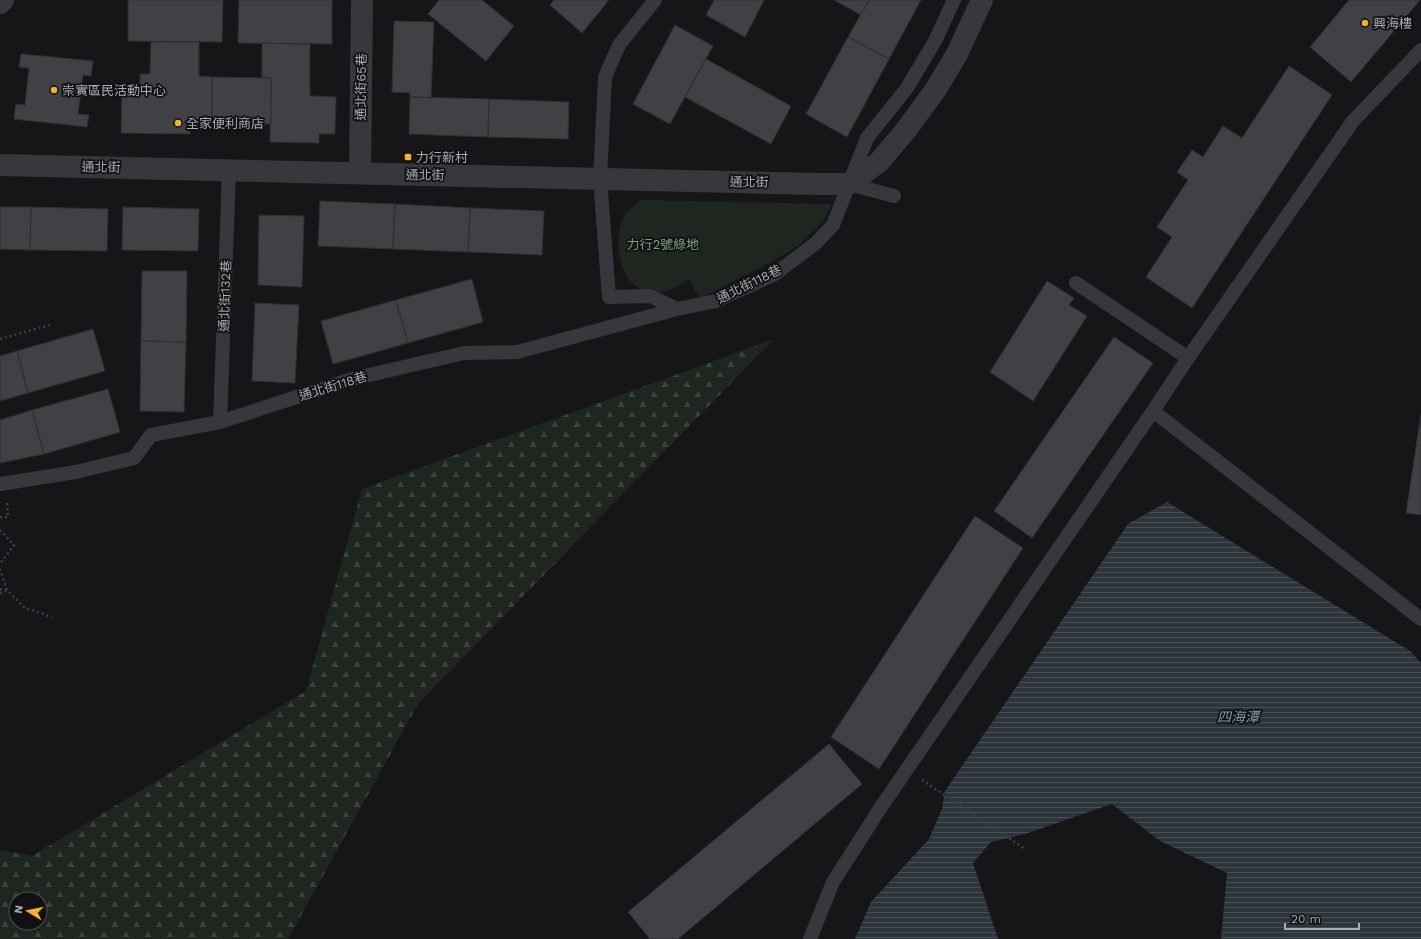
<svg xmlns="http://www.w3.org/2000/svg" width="1421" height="939" font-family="'Work Sans','Noto Sans TC',sans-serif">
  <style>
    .forest { fill: url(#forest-firs); fill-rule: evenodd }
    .green { fill: #1e261f }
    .water { fill: url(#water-rules) }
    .building { fill: #404145; stroke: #303034 }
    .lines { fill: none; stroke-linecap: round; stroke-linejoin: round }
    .path { stroke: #3d3f44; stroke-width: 2.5; stroke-dasharray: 2 3; stroke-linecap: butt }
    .lane { stroke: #37383d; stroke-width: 14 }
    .street { stroke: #37383d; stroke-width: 22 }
    .poi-dot { fill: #f2b134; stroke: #111113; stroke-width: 1.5 }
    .labels { text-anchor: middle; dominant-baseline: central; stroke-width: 3.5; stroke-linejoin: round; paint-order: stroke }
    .poi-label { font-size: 13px; fill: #a8adb8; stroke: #111113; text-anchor: start }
    .street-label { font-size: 13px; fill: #a8adb8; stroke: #111113 }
    .park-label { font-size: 13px; fill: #7fa381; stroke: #111113 }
    .water-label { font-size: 14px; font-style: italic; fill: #7f9bb3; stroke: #111113 }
  </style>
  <defs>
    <pattern id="forest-firs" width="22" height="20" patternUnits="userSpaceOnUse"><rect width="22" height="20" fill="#1e261f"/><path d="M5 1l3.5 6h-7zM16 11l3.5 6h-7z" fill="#3c433d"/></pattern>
    <pattern id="water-rules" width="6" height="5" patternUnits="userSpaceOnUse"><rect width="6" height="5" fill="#2c353c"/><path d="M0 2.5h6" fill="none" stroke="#485056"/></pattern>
  </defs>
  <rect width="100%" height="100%" fill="#161618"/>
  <path class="forest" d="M 774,339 L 418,704 L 288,939 L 0,939 L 0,850 L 32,856 L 306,691 L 362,489 ZM 16,899 L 40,899 L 40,923 L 16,923 Z"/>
  <path class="green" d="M 640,200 L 832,204 L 824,220 L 798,246 L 770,263 L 699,299 L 690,279 C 680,284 670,292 659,292 C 621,295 613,249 622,221 C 625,212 633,206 640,200 Z"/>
  <path class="water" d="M 1167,502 L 1410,651 L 1421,663 L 1421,939 L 1221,939 L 1227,873 L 1160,841 L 1112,804 L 1025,834 L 991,842 L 973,863 L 998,939 L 855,939 L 871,902 L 929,839 L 942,809 L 945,791 L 1128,524 Z"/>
  <path class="building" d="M 128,0 L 223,0 L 222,42 L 128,41 Z
    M 239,0 L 332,0 L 332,44 L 238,43 Z
    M 439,0 L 482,0 L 514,26 L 486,61 L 428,14 Z
    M 554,0 L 609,0 L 582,33 L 550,5 Z
    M 714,0 L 764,0 L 745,37 L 706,15 Z
    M 834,0 L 869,0 L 861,15 Z
    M 869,0 L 921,0 L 889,59 L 848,37 Z
    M 1349,0 L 1420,0 L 1351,82 L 1310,47 Z
    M 394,21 L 434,22 L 431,98 L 410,97 L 410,93 L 392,92 Z
    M 675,25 L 713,46 L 670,124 L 633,104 Z
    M 848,37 L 889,59 L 847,137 L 806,114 Z
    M 151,42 L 199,42 L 199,76 L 212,77 L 212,124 L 190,123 L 190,134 L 121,133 L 122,94 L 140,94 L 140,74 L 150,74 Z
    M 262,43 L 310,44 L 310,96 L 336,97 L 335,134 L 319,134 L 319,143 L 270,142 L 271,78 L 262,77 Z
    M 21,54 L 93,61 L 91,76 L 83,75 L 78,114 L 89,115 L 87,127 L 14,119 L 16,104 L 25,105 L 29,68 L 19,67 Z
    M 706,59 L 791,106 L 771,144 L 685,97 Z
    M 1289,66 L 1332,95 L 1192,308 L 1146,277 L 1172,237 L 1157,227 L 1188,180 L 1177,172 L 1192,150 L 1203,157 L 1223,126 L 1242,138 Z
    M 212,77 L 271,78 L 271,124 L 212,124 Z
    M 410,97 L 489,99 L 488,137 L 409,134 Z
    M 489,99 L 569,102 L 568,139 L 488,137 Z
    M 320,201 L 395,204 L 393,249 L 318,246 Z
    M 395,204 L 470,208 L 468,252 L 393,249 Z
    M 0,207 L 31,207 L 30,250 L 0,249 Z
    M 31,207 L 108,209 L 107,251 L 30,250 Z
    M 123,207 L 199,209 L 198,251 L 122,250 Z
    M 470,208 L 544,211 L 542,255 L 468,252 Z
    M 259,215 L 304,216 L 302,287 L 258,285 Z
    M 142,271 L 187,271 L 186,342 L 141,341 Z
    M 472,279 L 483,322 L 408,343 L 396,300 Z
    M 1047,281 L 1074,298 L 1069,305 L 1087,316 L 1033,401 L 990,372 Z
    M 396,300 L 408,343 L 333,364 L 321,321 Z
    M 255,303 L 299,305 L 295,383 L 252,381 Z
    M 93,329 L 105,371 L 28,393 L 17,351 Z
    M 1114,337 L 1153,363 L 1032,538 L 994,511 Z
    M 141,341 L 186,342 L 184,412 L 140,411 Z
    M 17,351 L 28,393 L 0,401 L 0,356 Z
    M 108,389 L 120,432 L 44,454 L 32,410 Z
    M 32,410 L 44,454 L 0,463 L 0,420 Z
    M 1421,414 L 1421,515 L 1406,513 Z
    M 975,516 L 1023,548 L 879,769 L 831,737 Z
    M 829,744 L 862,784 L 678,939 L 650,939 L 628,912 Z"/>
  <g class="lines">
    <path class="path" d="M 0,339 L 53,324
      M 0,517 L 8,517 L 7,503
      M 0,530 L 14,545 L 0,564
      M 0,569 L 7,590 L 25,608 L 52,617
      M 0,589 L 6,590
      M 0,593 L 7,590
      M 922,780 L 1025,849"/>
    <path class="lane" d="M 655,0 L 619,45 L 605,77 L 600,179 L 609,297 L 650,296 L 677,309
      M 849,184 L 894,196
      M 1076,283 L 1188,358
      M 1153,411 L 1421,619
      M 220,422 L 229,170
      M 0,484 L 76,472 L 134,458 L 151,435 L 220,422 L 352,379 L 464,353 L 517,352 L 677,309 L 716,301 L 775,274 L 816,243 L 833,225 L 867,138 L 907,88 L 935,41 L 954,0
      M 810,939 L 833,882 L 881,807 L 1153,411 L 1188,358 L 1353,121 L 1421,50"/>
    <path class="street" d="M 0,3 L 3,0
      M 0,165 L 816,184 L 849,184 L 879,162 L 906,130 L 936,89 L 957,54 L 982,0
      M 360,173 L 362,0"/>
  </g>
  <g class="poi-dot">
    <circle cx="1365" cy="23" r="4"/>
    <circle cx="54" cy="90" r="4"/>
    <circle cx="178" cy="123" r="4"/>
    <rect x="404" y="153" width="8" height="8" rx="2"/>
  </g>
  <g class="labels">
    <g class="poi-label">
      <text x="1373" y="23">興海樓</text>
      <text x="62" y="90">崇實區民活動中心</text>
      <text x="186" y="123">全家便利商店</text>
      <text x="416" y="157">力行新村</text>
    </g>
    <g class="street-label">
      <text transform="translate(361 87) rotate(-89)">通北街65巷</text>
      <text transform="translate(101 167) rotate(1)">通北街</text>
      <text transform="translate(425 175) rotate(1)">通北街</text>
      <text transform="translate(749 182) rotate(1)">通北街</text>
      <text transform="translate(749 284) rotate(-26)">通北街118巷</text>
      <text transform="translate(225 296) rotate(-88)">通北街132巷</text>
      <text transform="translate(333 386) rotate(-17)">通北街118巷</text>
    </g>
    <g class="park-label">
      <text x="663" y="244">力行2號綠地</text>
    </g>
    <g class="water-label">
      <text x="1238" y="717">四海潭</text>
    </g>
  </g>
  <g transform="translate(28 911) rotate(280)"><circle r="19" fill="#111113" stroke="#4d4f55"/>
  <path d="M0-3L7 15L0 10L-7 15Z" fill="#f2b134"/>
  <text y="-6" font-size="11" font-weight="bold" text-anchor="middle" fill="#a8adb8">N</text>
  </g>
  <path d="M1285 923v6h74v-6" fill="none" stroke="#a8adb8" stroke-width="2"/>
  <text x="1291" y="923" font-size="12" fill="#a8adb8" stroke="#111113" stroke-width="3" paint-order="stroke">20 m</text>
</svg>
